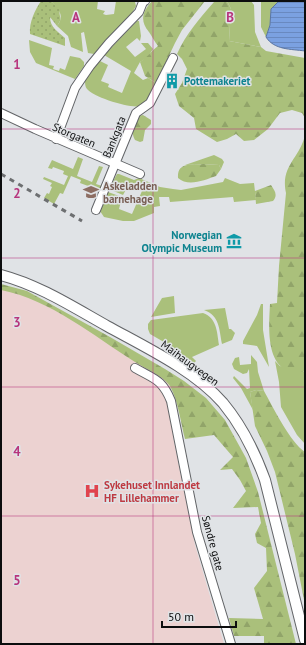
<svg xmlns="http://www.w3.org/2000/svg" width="306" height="645" font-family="'PT Sans',sans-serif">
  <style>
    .medical { fill: #ecd2d1 }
    .grass { fill: #aac07b }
    .forest { fill: url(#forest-firs) }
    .park { fill: url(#park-dots) }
    .water { fill: url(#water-rules); stroke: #5a75a2 }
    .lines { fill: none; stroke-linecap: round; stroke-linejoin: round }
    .minor-casing { stroke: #626467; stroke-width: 10 }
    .tertiary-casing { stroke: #626467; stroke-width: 12 }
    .minor { stroke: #fff; stroke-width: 8 }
    .tertiary { stroke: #fff; stroke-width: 10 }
    .rail { stroke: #6d6f71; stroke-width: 3; stroke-dasharray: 5 5; stroke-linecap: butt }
    .grid { fill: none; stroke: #b7347d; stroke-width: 1; stroke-opacity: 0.55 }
    .labels { text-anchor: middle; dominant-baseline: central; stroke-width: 3; stroke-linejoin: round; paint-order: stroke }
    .culture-label { font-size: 11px; font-weight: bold; fill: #0d838f; stroke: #e0e3e6; text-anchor: start }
    .street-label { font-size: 11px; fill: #0c0d0e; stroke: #e0e3e6 }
    .education-label { font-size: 11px; font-weight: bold; fill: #785e54; stroke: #e0e3e6; text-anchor: start }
    .health-label { font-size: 11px; font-weight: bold; fill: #be3a42; stroke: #e0e3e6; text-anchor: start }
    .grid-label { font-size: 13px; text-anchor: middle; font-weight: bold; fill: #b7347d; stroke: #e0e3e6; stroke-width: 3; stroke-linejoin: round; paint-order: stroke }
  </style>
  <defs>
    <pattern id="forest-firs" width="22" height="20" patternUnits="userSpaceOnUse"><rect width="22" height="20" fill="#aac07b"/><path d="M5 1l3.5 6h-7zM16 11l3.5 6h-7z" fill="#91a469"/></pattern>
    <pattern id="park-dots" width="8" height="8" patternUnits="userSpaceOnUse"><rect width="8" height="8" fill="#aac07b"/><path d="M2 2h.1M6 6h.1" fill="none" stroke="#91a469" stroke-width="1.8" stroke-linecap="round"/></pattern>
    <pattern id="water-rules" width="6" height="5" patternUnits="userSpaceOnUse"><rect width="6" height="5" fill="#7ba1e1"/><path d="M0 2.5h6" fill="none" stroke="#6989c0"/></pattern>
  </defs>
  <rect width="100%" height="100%" fill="#e0e3e6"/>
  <path class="medical" d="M 1,288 L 41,300 L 170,378 L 173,437 L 195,545 L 224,644 L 1,644 Z"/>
  <path class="grass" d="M 51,1 L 98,1 L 97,9 L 105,11 L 103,14 L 106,15 L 114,14 L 116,1 L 131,1 L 135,2 L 136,6 L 132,13 L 94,54 L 88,53 L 84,32 L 81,33 L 83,52 L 71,47 L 68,36 L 57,26 C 65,16 59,9 51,1 Z
    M 227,1 L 251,1 L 254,5 L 255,32 L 261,47 L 229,41 L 231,9 Z
    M 261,1 L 279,1 L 271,9 L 270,25 L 266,37 L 261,27 Z
    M 137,21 L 139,21 L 141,36 L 140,41 L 137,38 L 126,47 L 135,57 L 146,49 L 141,43 L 148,43 L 153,49 L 147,58 L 140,62 L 134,73 L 143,80 L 148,78 L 156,83 C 153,90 149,103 140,106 C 131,109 93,97 87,89 C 85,87 85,83 85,80 L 95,65 L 100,61 L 108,65 L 101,81 L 109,84 L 108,87 L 122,93 L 131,71 L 104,55 Z
    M 29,40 L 52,48 L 49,65 L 54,66 L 53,69 L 59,71 L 60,68 L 65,70 L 70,56 L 80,58 L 84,62 L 84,66 L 75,79 L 36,63 L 30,52 Z
    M 214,155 L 222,159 L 224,162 L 221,169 L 219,165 L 203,164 L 185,165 Z
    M 78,157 L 83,159 L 77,176 L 92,182 L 99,166 L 103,167 L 96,184 L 102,186 L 99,190 L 80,183 L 81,180 L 71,176 L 63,194 L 60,193 L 54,204 L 44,198 L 47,193 L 49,194 L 52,187 L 50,186 L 52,183 L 43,179 L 44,177 L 64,185 L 68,176 L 63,174 L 64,171 L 53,167 L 52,169 L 48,168 L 52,160 L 73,169 Z
    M 117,174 L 119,174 L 134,180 L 139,178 L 160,187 L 173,189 L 181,190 L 223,182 L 225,178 L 240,184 L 254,183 L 256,200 L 234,202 L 233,197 L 170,202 L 169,197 L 159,197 L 160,206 L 154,207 L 154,213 L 134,221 L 123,221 L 104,217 L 100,211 L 108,192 L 122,197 L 119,209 L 132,214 L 142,191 L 128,186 L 123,195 L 109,189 Z
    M 174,296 L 175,313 L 151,317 L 162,298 Z
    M 261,304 L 263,304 L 263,330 L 269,367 L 257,346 L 243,344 L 243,341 L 257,315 Z
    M 225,308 L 229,329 L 231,329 L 235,333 L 232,340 L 222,344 C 219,329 220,316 204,310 Z
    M 203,313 C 217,318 217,332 219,345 L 192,357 L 196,361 L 193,364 L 169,345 L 150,334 L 148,329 L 148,324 L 151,320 Z
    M 251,355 L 257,362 L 258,372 L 264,391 L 256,390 L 250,392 L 253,410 L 241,388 L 233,378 L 234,376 L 247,389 L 250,388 L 249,369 L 247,373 L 243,374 L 234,369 L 232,364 L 235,358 L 239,357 L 240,365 L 251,364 Z
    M 275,361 L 280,366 L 303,372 L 305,371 L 305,444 L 297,435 L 281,407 L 279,382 Z"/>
  <path class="forest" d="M 152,1 L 205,1 L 182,30 L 175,43 L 156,83 L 145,76 L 140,62 C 147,58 151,51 158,46 C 154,41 152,36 149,32 C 139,20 143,11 152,1 Z
    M 219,1 L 227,1 L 231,9 L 229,41 L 261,47 L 266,51 L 305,58 L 305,118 L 302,113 L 292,110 L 280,113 L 268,129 L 254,140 L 244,141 L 236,134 L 227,139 L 217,142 L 196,129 L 194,118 L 179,106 L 175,94 L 182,83 L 187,69 L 182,59 L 177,54 C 186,34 199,19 214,2 Z
    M 143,115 L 151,120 L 151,124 L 145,130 L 143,141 L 140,142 L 135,140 C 130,131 135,125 138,116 Z
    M 305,135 L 305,371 L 303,372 C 300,372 295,373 291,372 C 265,365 269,325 270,304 L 277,303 L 279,266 L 286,193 C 280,166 300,158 305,135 Z
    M 203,164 L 219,165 L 221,169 L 216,176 C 205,180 188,187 178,178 C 177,162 191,165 203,164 Z
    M 271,185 C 275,191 278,195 273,201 L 256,204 L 255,191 Z
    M 1,284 L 27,291 L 110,337 L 165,369 L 184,381 L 206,398 L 225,420 L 246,458 L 258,492 L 296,644 L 264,644 L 264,636 L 234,636 L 229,618 L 263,619 L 254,588 L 267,571 L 266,548 L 257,543 L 255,534 L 261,523 L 258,507 L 233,508 L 246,491 L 240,480 L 232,469 L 220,470 L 233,457 L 214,435 L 185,439 C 181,424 178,400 170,386 C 162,375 146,369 135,362 C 92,335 51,300 1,290 Z
    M 256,390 L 264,391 C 273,407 290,442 305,452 L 305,605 L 295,554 L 275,472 L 267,451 L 255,426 L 250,392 Z"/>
  <path class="park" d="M 41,1 L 51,1 L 60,9 C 58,18 64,17 57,26 L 50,17 C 50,27 58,32 65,38 L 65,46 L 30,34 C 29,22 35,10 41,1 Z"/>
  <path class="water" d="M 279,1 L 305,1 L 305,51 C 291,49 274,50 266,37 L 270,25 L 271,9 Z"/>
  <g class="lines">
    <defs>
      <path id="minor" d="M 1,113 L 35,129 L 140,174
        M 56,139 L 75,88 L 90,66 L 109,43 L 139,12 L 143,2 L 145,1
        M 96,210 L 136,113 L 150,103 L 173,58
        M 135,368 C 154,379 162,379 171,401 L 197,532 L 231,644"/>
      <path id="tertiary" d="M 1,275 C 39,285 73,307 107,326 C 145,347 194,370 223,403 C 242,426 255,452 265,480 L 305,640"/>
    </defs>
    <use href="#minor" class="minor-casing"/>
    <use href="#tertiary" class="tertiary-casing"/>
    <use href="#minor" class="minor"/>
    <use href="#tertiary" class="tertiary"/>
    <path class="rail" d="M 1,174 L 82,221"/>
  </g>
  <path class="grid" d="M 153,1 L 153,644M 1,129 L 305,129M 1,258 L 305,258M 1,387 L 305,387M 1,516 L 305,516"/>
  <defs>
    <symbol id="building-bare" viewBox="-9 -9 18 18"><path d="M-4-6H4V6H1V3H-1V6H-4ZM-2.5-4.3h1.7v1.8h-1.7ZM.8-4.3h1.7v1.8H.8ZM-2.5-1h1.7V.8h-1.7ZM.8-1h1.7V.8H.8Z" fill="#0f9aa8" stroke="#e0e3e6" stroke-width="2.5" paint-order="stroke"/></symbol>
    <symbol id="school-bare" viewBox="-9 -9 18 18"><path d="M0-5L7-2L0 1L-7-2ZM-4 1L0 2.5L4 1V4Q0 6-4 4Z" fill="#8d6e63" stroke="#e0e3e6" stroke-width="2.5" paint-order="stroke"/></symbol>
    <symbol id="museum-bare" viewBox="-9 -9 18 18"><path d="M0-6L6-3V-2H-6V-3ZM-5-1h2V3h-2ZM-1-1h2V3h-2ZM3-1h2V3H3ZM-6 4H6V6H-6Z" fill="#0f9aa8" stroke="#e0e3e6" stroke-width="2.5" paint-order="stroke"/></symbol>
    <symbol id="hospital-bare" viewBox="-9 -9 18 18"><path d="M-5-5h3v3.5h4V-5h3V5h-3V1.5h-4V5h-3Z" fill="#e0444e" stroke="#e0e3e6" stroke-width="2.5" paint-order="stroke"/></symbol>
  </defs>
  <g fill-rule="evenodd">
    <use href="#building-bare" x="161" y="70" width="22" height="22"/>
    <use href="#school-bare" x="80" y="181" width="22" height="22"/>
    <use href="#museum-bare" x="223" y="230" width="22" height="22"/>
    <use href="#hospital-bare" x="81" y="480" width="22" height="22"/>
  </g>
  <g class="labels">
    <g class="culture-label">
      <text x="184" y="81">Pottemakeriet</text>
      <text x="222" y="235" text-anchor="end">Norwegian<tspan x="222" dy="13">Olympic Museum</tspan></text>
    </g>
    <g class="street-label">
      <text transform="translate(74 135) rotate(23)">Storgaten</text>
      <text transform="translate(114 137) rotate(-68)">Bankgata</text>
      <text transform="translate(190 363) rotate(36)">Maihaugvegen</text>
      <text transform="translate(213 543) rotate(75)">Søndre gate</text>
    </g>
    <g class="education-label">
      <text x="103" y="186">Askeladden<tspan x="103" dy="13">barnehage</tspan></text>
    </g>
    <g class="health-label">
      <text x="104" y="485">Sykehuset Innlandet<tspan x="104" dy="13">HF Lillehammer</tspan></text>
    </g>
  </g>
  <g class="grid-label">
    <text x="76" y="22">A</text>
    <text x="230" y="22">B</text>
    <text x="17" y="69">1</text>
    <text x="17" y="198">2</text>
    <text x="17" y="327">3</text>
    <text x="17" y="456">4</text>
    <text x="17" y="585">5</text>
  </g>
  <rect width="306" height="645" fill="none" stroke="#0c0d0e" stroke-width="4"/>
  <path d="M162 621v6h74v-6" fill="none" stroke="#0c0d0e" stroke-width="2"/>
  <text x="168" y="621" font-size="12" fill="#0c0d0e" stroke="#e0e3e6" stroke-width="3" paint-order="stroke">50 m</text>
</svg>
